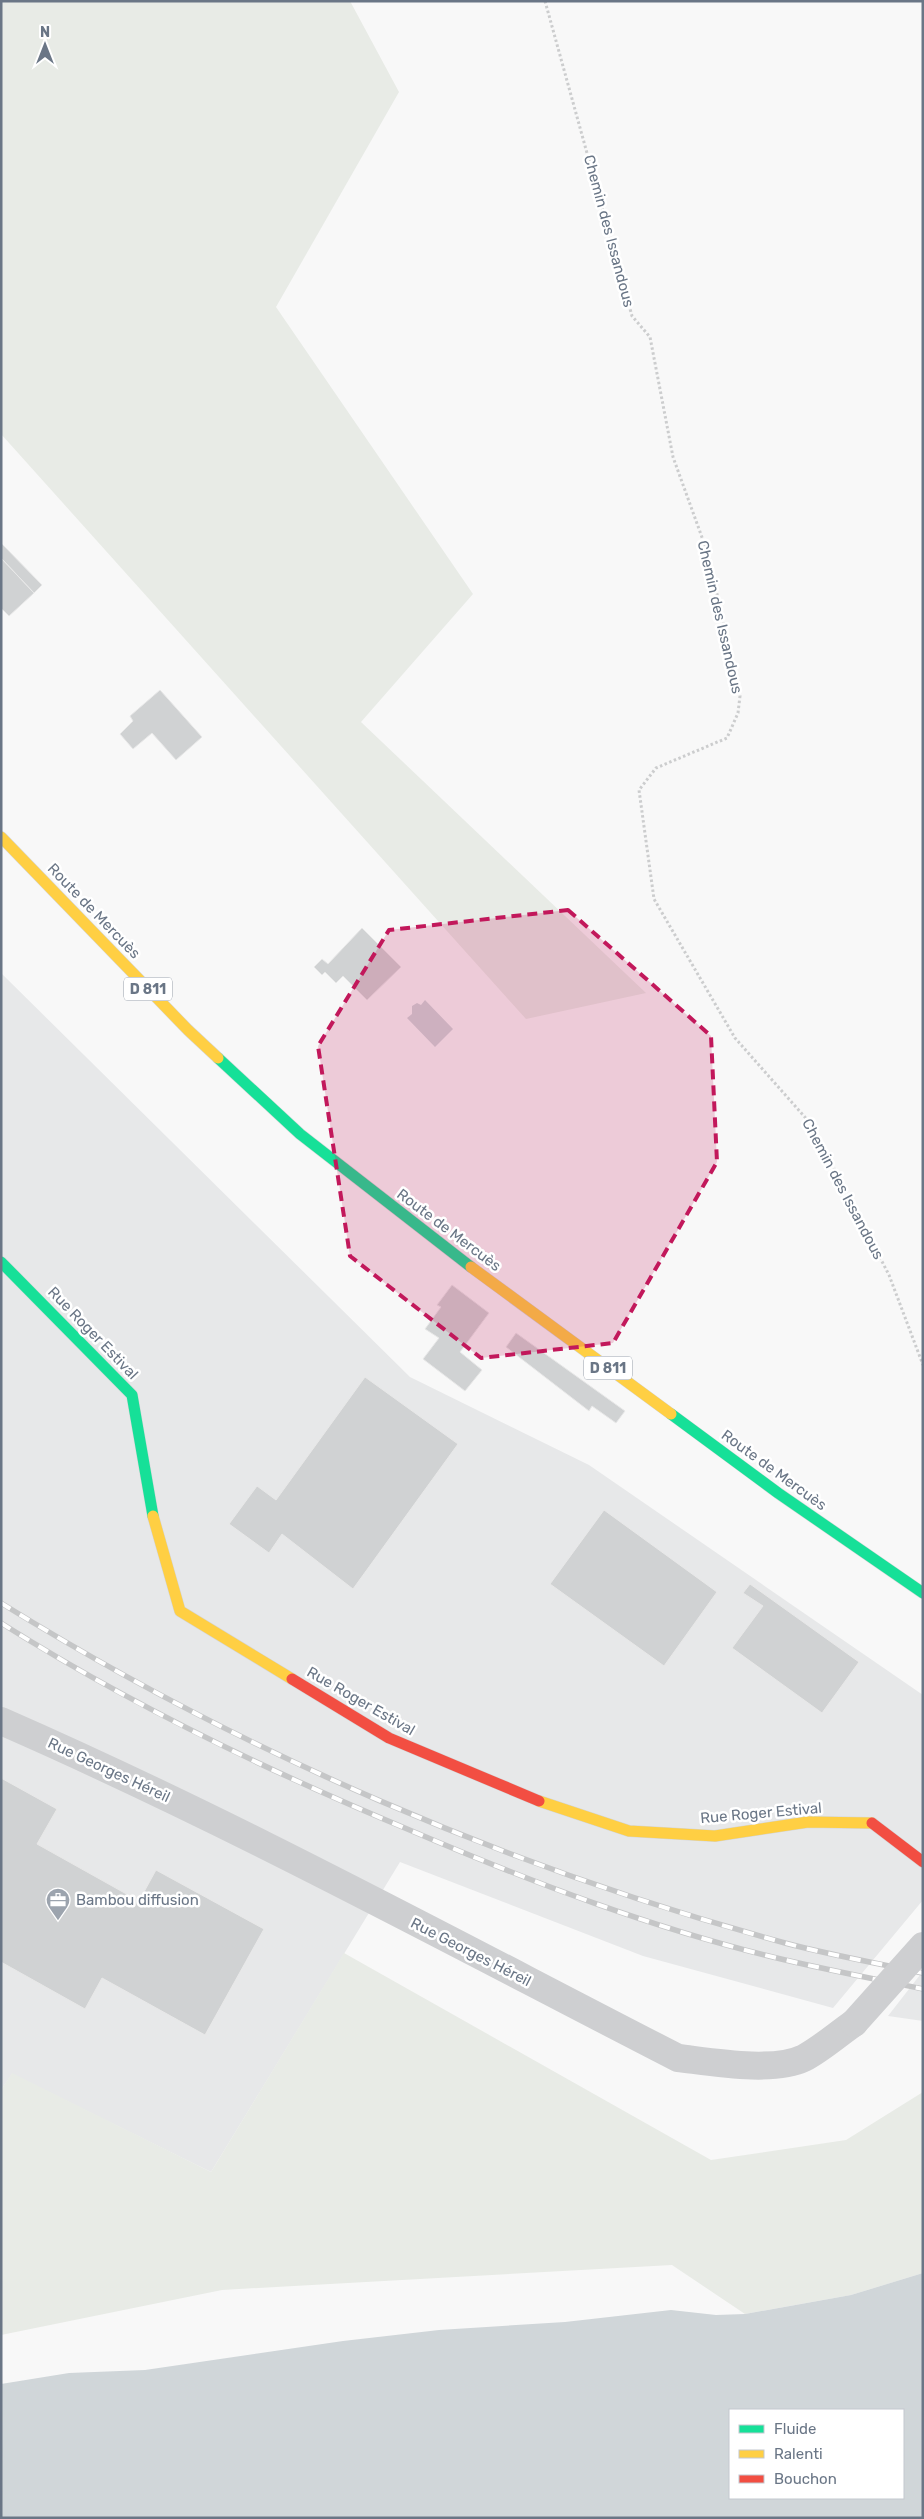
<svg xmlns="http://www.w3.org/2000/svg" width="924" height="2519" font-family="Rubik,sans-serif">
  <style>
    .built { fill: #e7e8e9 }
    .green { fill: #e8ebe6 }
    .water { fill: #d0d6d9; fill-rule: evenodd }
    .building { fill: #d0d2d3; stroke: #e8e8e8 }
    .lines { fill: none; stroke-linecap: round; stroke-linejoin: round }
    .fast-casing { stroke: #d4d5d6; stroke-width: 12 }
    .slow-casing { stroke: #d4d5d6; stroke-width: 12 }
    .jam-casing { stroke: #d4d5d6; stroke-width: 12 }
    .path { stroke: #cccdce; stroke-width: 3; stroke-dasharray: 2.5 2.5; stroke-linecap: butt }
    .street { stroke: #cecfd1; stroke-width: 28 }
    .fast { stroke: #16e098; stroke-width: 11 }
    .slow { stroke: #ffcf43; stroke-width: 11 }
    .jam { stroke: #f24e42; stroke-width: 11 }
    .rail-casing { stroke: #c5c6c7; stroke-width: 5.5 }
    .rail { stroke: #fff; stroke-width: 4; stroke-dasharray: 11; stroke-linecap: butt }
    .street-bridge { stroke: #cecfd1; stroke-width: 28 }
    .marked { fill: #c2185b; fill-opacity: 0.2; stroke: #c2185b; stroke-width: 4; stroke-dasharray: 10 6; stroke-linejoin: round }
    .labels { text-anchor: middle; dominant-baseline: central; stroke-width: 5; stroke-linejoin: round; paint-order: stroke }
    .shield { fill: #fff; stroke: #979faa; stroke-width: 1 }
    .shield-label { font-size: 14px; font-weight: bold; fill: #6a7686 }
    .street-label { font-size: 15px; fill: #6a7686; stroke: #fff }
    .poi-label { font-size: 15px; fill: #6a7686; stroke: #fff; text-anchor: start }
  </style>
  <rect width="100%" height="100%" fill="#f8f8f8"/>
  <path class="built" d="M 1,973 L 410,1377 L 589,1465 L 923,1695 L 923,1900 L 833,2008 L 643,1956 L 400,1862 L 211,2172 L 12,2074 L 1,2090 Z
    M 923,1971 L 923,2021 L 888,2016 Z"/>
  <path class="green" d="M 1,1 L 350,1 L 399,92 L 276,307 L 473,594 L 361,722 L 646,993 L 526,1019 L 1,434 Z
    M 344,1953 L 711,2160 L 846,2140 L 923,2092 L 923,2273 L 851,2295 L 745,2314 L 672,2265 L 222,2290 L 1,2335 L 1,2090 L 12,2073 L 211,2172 Z"/>
  <path class="water" d="M 425,1000 L 453,1029 L 435,1047 L 407,1018 L 412,1014 L 412,1006 L 417,1003 L 421,1005 Z
    M 923,2273 L 923,2518 L 1,2518 L 1,2384 L 69,2373 L 145,2370 L 343,2341 L 439,2330 L 565,2322 L 671,2310 L 716,2315 L 745,2314 L 851,2295 ZM 730,2410 L 903,2410 L 903,2498 L 730,2498 Z"/>
  <path class="building" d="M 1,543 L 42,585 L 34,593 L 1,558 Z
    M 1,558 L 34,593 L 9,616 L 1,608 Z
    M 160,690 L 202,737 L 176,760 L 152,733 L 133,749 L 120,734 L 133,721 L 130,716 Z
    M 362,928 L 401,967 L 367,1000 L 343,976 L 336,983 L 325,972 L 322,975 L 314,967 L 322,959 L 328,964 Z
    M 452,1285 L 489,1313 L 460,1352 L 482,1370 L 465,1391 L 423,1359 L 439,1338 L 425,1329 L 441,1307 L 437,1305 Z
    M 516,1333 L 625,1411 L 616,1423 L 592,1406 L 589,1411 L 506,1347 Z
    M 365,1377 L 458,1444 L 353,1589 L 282,1534 L 269,1553 L 229,1524 L 257,1486 L 276,1500 Z
    M 604,1510 L 717,1592 L 664,1666 L 550,1584 Z
    M 750,1584 L 859,1662 L 822,1713 L 732,1648 L 763,1606 L 743,1593 Z
    M 1,1778 L 57,1809 L 37,1844 L 139,1901 L 156,1870 L 264,1929 L 205,2035 L 102,1978 L 85,2009 L 1,1962 Z"/>
  <g class="lines">
    <defs>
      <path id="fast" d="M 218,1058 L 300,1134 L 471,1267
        M 1,1262 L 132,1395 L 153,1516
        M 671,1414 L 778,1493 L 923,1593"/>
      <path id="slow" d="M 1,837 L 188,1030 L 218,1058
        M 471,1267 L 671,1414
        M 153,1516 L 180,1611 L 292,1679
        M 539,1801 L 629,1831 L 715,1836 L 808,1822 L 872,1823"/>
      <path id="jam" d="M 292,1679 L 389,1738 L 539,1801
        M 872,1823 L 923,1862"/>
    </defs>
    <use href="#fast" class="fast-casing"/>
    <use href="#slow" class="slow-casing"/>
    <use href="#jam" class="jam-casing"/>
    <path class="path" d="M 545,1 L 632,316 L 650,337 L 673,457 L 708,554 L 740,696 L 738,713 L 727,738 L 656,768 L 639,790 L 654,899 L 735,1038 L 811,1124 L 889,1275 L 923,1365"/>
    <path class="street" d="M 1,1721 C 232,1822 454,1943 678,2058 C 712,2062 773,2073 804,2058 C 821,2049 838,2034 854,2023"/>
    <use href="#fast" class="fast"/>
    <use href="#slow" class="slow"/>
    <use href="#jam" class="jam"/>
    <defs>
      <path id="rail" d="M 1,1603 C 243,1753 510,1868 785,1943 C 830,1955 877,1963 923,1973
        M 1,1623 C 131,1705 270,1772 412,1831 C 531,1882 654,1929 781,1959 C 828,1970 875,1979 923,1989"/>
    </defs>
    <use href="#rail" class="rail-casing"/>
    <use href="#rail" class="rail"/>
    <path class="street-bridge" d="M 854,2023 L 923,1946"/>
  </g>
  <path class="marked" d="M 568,910 L 711,1036 L 717,1162 L 613,1343 L 481,1358 L 350,1256 L 318,1046 L 389,930 Z"/>
  <defs>
    <symbol id="office-pin" viewBox="-11 -11 22 30"><path d="M0 17L-7.5 6A9.5 9.5 0 1 1 7.5 6Z" fill="#9ca4ae" stroke="#fff"/><path d="M-6-3h4V-5.5h4V-3h4V5H-6ZM-1-4.5V-3h2v-1.5ZM-6 0V1H6V0Z" fill="#fff"/></symbol>
  </defs>
  <g fill-rule="evenodd">
    <use href="#office-pin" x="44" y="1886" width="28" height="38"/>
  </g>
  <g class="labels">
    <g class="shield">
      <rect x="124" y="977.5" width="48" height="23" rx="4"/>
      <rect x="584" y="1356.5" width="48" height="23" rx="4"/>
    </g>
    <g class="shield-label">
      <text x="148" y="989">D 811</text>
      <text x="608" y="1368">D 811</text>
    </g>
    <g class="street-label">
      <text transform="translate(609 231) rotate(75)">Chemin des Issandous</text>
      <text transform="translate(720 617) rotate(77)">Chemin des Issandous</text>
      <text transform="translate(94 911) rotate(46)">Route de Mercuès</text>
      <text transform="translate(843 1189) rotate(62)">Chemin des Issandous</text>
      <text transform="translate(449 1230) rotate(37)">Route de Mercuès</text>
      <text transform="translate(93 1333) rotate(46)">Rue Roger Estival</text>
      <text transform="translate(774 1470) rotate(36)">Route de Mercuès</text>
      <text transform="translate(361 1701) rotate(30)">Rue Roger Estival</text>
      <text transform="translate(109 1770) rotate(25)">Rue Georges Héreil</text>
      <text transform="translate(761 1813) rotate(-5)">Rue Roger Estival</text>
      <text transform="translate(471 1952) rotate(27)">Rue Georges Héreil</text>
    </g>
    <g class="poi-label">
      <text x="76" y="1900">Bambou diffusion</text>
    </g>
  </g>
  <rect width="924" height="2519" fill="none" stroke="#6a7686" stroke-width="5"/>
  <rect x="729" y="2409" width="175" height="90" fill="#ffffff" stroke="#c3c8cf"/>
  <rect x="739" y="2425" width="25" height="8" fill="#16e098" stroke="#c3c8cf"/>
  <text x="774" y="2434" font-size="15" fill="#6a7686">Fluide</text>
  <rect x="739" y="2450" width="25" height="8" fill="#ffcf43" stroke="#c3c8cf"/>
  <text x="774" y="2459" font-size="15" fill="#6a7686">Ralenti</text>
  <rect x="739" y="2475" width="25" height="8" fill="#f24e42" stroke="#c3c8cf"/>
  <text x="774" y="2484" font-size="15" fill="#6a7686">Bouchon</text>
  <g transform="translate(45 45)" stroke="#ffffff" stroke-width="4" paint-order="stroke">
  <path d="M0-4L9 19L0 12L-9 19Z" fill="#6a7686"/>
  <text y="-8" font-size="14" font-weight="bold" text-anchor="middle" fill="#6a7686">N</text>
  </g>
</svg>
